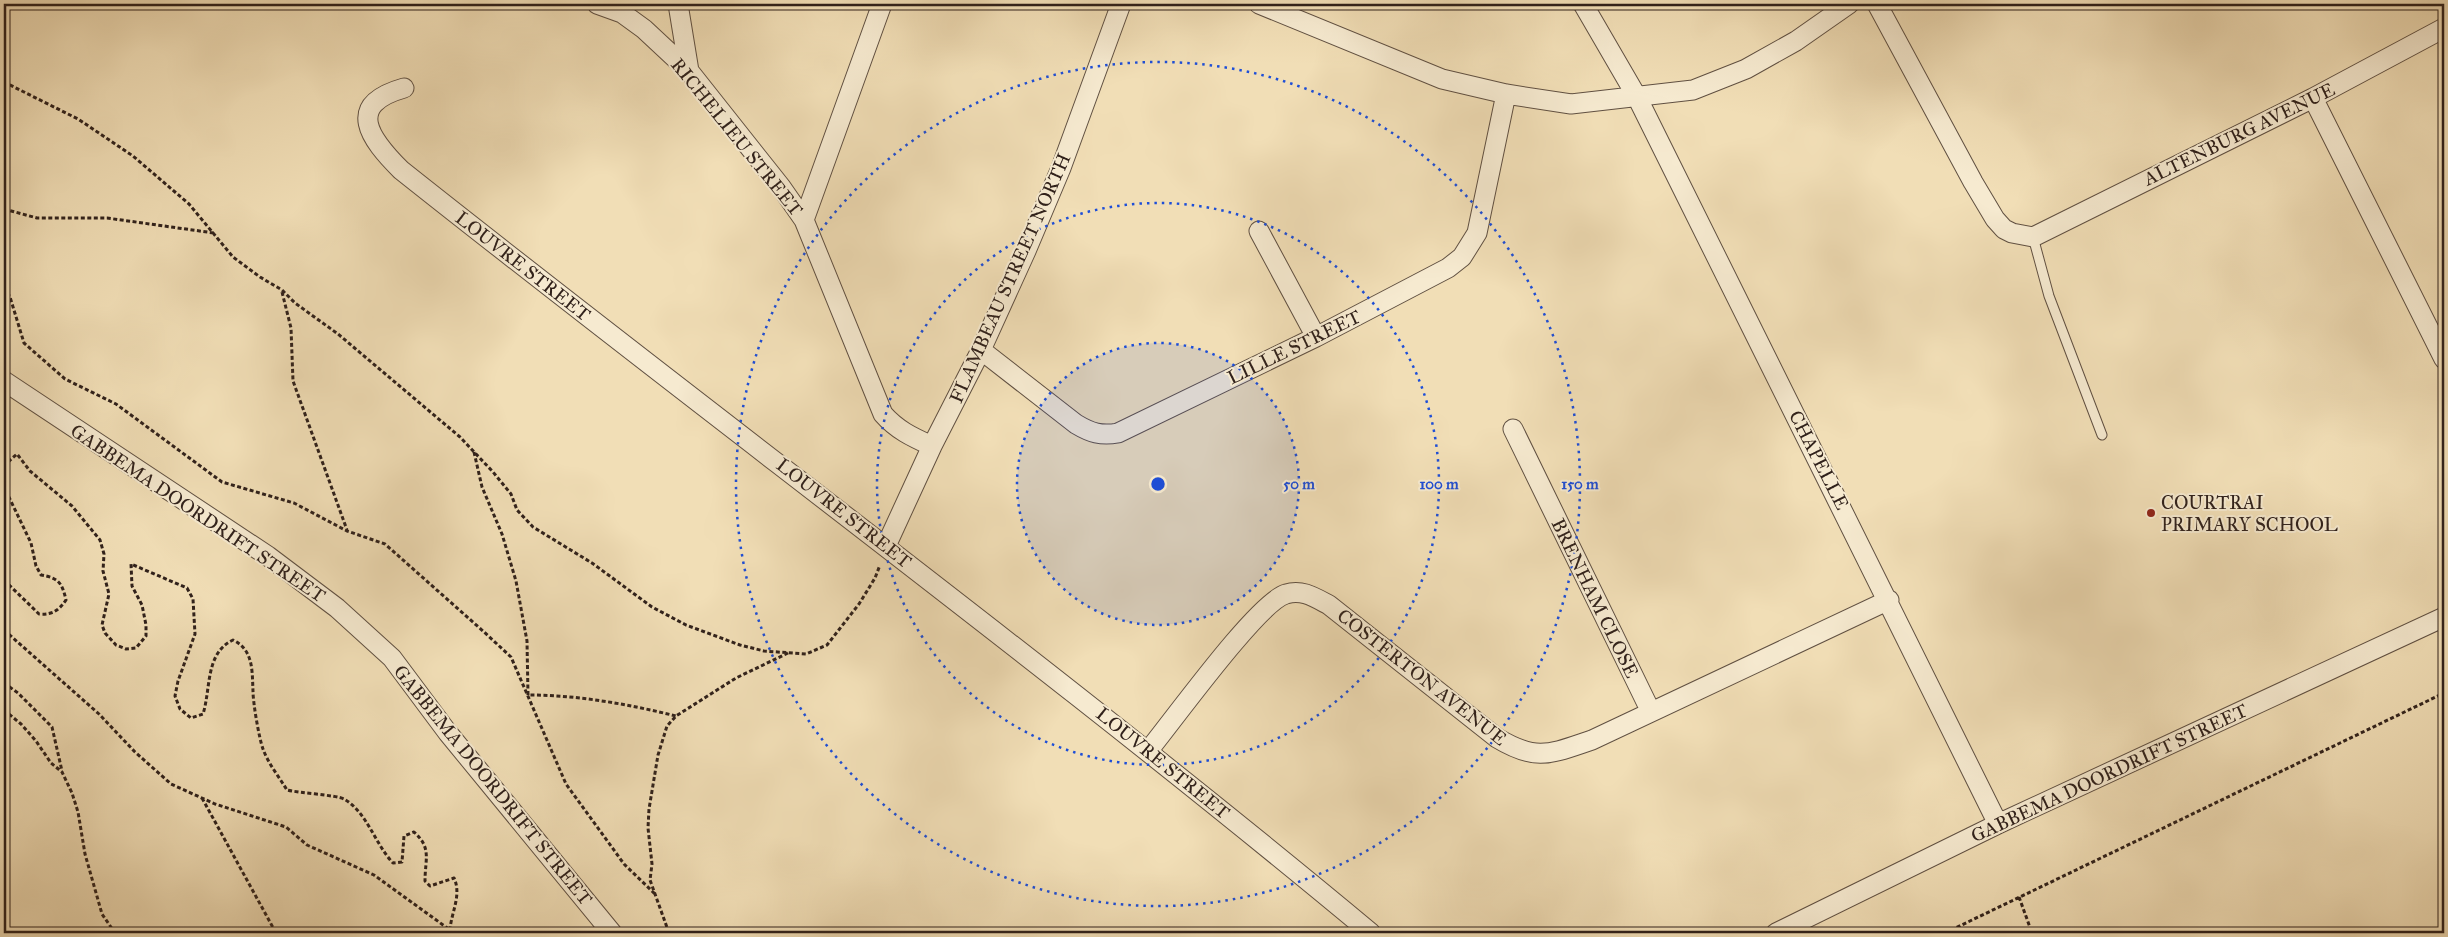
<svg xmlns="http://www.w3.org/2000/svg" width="2448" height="937" font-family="'IM FELL Great Primer',serif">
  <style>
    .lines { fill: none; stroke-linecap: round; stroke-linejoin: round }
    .lane-casing { stroke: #605042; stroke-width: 11 }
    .street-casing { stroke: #605042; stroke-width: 21 }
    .path { stroke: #30211b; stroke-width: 3; stroke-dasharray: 4 2.5; stroke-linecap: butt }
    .lane { stroke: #f6ead0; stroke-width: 9 }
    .street { stroke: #f6ead0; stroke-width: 19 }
    .ring { fill: none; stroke: #1d4ed8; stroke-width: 2.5; stroke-dasharray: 2.5 5 }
    .poi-dot { fill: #8f2418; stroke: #f6ead0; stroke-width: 2 }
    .labels { text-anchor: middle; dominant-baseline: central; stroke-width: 4; stroke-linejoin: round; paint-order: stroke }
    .street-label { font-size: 19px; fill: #30211b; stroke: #f6ead0 }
    .poi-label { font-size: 19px; fill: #30211b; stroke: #f6ead0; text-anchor: start }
    .centre { fill: #1d4ed8; stroke: #f6ead0; stroke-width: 2.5 }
    .ring-label { font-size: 15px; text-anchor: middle; font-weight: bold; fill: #1d4ed8; stroke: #f6ead0; stroke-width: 4; stroke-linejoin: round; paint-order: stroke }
  </style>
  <rect width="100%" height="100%" fill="#f1deb6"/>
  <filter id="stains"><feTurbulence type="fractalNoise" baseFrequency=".004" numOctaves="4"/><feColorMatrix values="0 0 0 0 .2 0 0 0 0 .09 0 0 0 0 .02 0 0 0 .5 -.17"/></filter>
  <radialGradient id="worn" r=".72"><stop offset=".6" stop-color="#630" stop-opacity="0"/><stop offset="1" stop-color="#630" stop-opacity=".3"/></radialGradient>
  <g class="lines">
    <defs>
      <path id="lane" d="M 2033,237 L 2049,296 L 2102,435"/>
      <path id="street" d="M 597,4 L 622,13 L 644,29 L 689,71 L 781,187 L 804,220 L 883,414 C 897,430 912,437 932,446
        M 678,4 L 689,71
        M 1259,4 L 1442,79 L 1506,94 L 1571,104 L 1693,90 L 1746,69 L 1796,41 L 1849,4
        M 1583,4 L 1637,97 L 1998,824
        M 1877,4 L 1973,182 L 1995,219 L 2004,229 L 2012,233 L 2033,237 L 2313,98 L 2444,28
        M 404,88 C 344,105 370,139 401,170 C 723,426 1055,670 1371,933
        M 2313,98 L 2444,359
        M 804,220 L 882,4
        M 1259,231 L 1316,337
        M 981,350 L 1076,424 C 1091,433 1101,436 1118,433 L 1316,337 L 1448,268 L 1462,257 L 1477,233 L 1506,94
        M 4,381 L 268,556 L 337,608 L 392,658 L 448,733 L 612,933
        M 1513,429 L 1651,712
        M 886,546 L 932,446 L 981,350 L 1026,251 L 1061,168 L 1121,4
        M 1148,751 C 1172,722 1258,602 1286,594 C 1302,589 1314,597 1329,605 L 1497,738 C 1537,762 1550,754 1592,740 L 1889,600
        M 1776,933 L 1998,824 L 2444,617"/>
    </defs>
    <use href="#lane" class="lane-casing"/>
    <use href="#street" class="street-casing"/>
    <path class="path" d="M 4,82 L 78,119 L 133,156 L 189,204 L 233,257 L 260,277 L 282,290 L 295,303 L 338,334 L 460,437 L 493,472 L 511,494 L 517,510 L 533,527 L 592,563 L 652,607 L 686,625 L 740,645 L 764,651 L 806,654 L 827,645 L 859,604 L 875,578 L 880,565
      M 4,209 L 37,218 L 107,218 L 214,233
      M 4,287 L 10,297 L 24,343 L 65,379 L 116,404 L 222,482 L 294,503 L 347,531 L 385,544 L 483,631 L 511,657 L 566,784 L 624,864 L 655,894
      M 282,292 L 291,328 L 293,381 L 347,530
      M 474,452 L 482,487 L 502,534 L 516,581 L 527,641 L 528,695 C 577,695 628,704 676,716
      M 4,580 L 39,614 C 53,615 59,610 66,600 C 62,583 59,578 41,575 L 36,566 L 31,543 L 7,493 L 8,462 L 17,454 L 30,471 L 72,506 L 100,540 L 104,554 L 103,571 L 109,594 L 102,625 L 105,633 L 116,645 L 126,649 L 136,648 L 146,636 L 146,625 L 142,605 L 132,586 L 131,564 L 187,588 L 193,599 L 195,634 L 178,681 L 175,696 L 180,709 L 191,718 L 203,714 C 211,689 205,653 233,640 C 254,650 252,672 253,691 C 253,703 259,738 263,749 C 268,763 279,777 287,790 C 299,793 336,795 344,799 C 367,812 375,844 393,863 L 402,862 L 404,836 L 414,832 C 432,848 425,859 425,881 L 430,886 L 454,878 C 462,895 451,913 450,930 L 453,933
      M 4,630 L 99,714 L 135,752 L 171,784 L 215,804 L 286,827 L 307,845 L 374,875 L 450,930
      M 4,683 L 18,693 L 52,727 L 62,771
      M 4,710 L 21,724 L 36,741 L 51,763 L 62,772 L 72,793 L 78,812 L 85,854 L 102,914 L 115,933
      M 202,798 L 276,933
      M 2019,897 L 2032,933
      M 669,933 L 650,880 L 652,864 L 648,828 L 649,809 L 658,755 L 667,726 L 676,716 L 736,678 L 788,653
      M 1945,933 L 2444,693"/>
    <use href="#lane" class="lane"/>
    <use href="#street" class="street"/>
  </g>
  <circle cx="1158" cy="484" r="141" fill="#1d4ed8" fill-opacity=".12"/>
  <g class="ring">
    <circle cx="1158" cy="484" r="141"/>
    <circle cx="1158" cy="484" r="281"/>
    <circle cx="1158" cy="484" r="422"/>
  </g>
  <circle class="poi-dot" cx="2151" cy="513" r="5"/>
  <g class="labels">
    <g class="street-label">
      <text transform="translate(2239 134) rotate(-26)">ALTENBURG AVENUE</text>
      <text transform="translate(737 137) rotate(51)">RICHELIEU STREET</text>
      <text transform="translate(523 266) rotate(38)">LOUVRE STREET</text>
      <text transform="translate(1010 278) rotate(-66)">FLAMBEAU STREET NORTH</text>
      <text transform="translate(1294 347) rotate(-26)">LILLE STREET</text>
      <text transform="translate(1819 460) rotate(63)">CHAPELLE</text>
      <text transform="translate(198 513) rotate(34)">GABBEMA DOORDRIFT STREET</text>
      <text transform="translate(844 513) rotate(38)">LOUVRE STREET</text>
      <text transform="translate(1595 598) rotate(64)">BRENHAM CLOSE</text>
      <text transform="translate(1422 677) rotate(38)">COSTERTON AVENUE</text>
      <text transform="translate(1163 763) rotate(39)">LOUVRE STREET</text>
      <text transform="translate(2109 773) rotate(-25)">GABBEMA DOORDRIFT STREET</text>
      <text transform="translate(493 785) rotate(51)">GABBEMA DOORDRIFT STREET</text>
    </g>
    <g class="poi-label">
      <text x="2161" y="502">COURTRAI<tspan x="2161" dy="22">PRIMARY SCHOOL</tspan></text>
    </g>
  </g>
  <circle cx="1158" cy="484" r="8" class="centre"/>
  <g class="ring-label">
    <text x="1299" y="489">50 m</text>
    <text x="1439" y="489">100 m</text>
    <text x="1580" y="489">150 m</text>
  </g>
  <rect width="2448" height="937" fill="none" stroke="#f1deb6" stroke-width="20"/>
  <rect x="5" y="5" width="2438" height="927" fill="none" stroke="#30211b" stroke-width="2.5"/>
  <rect x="10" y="10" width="2428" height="917" fill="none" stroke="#30211b"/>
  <rect width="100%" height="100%" filter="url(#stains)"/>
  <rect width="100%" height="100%" fill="url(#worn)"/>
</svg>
